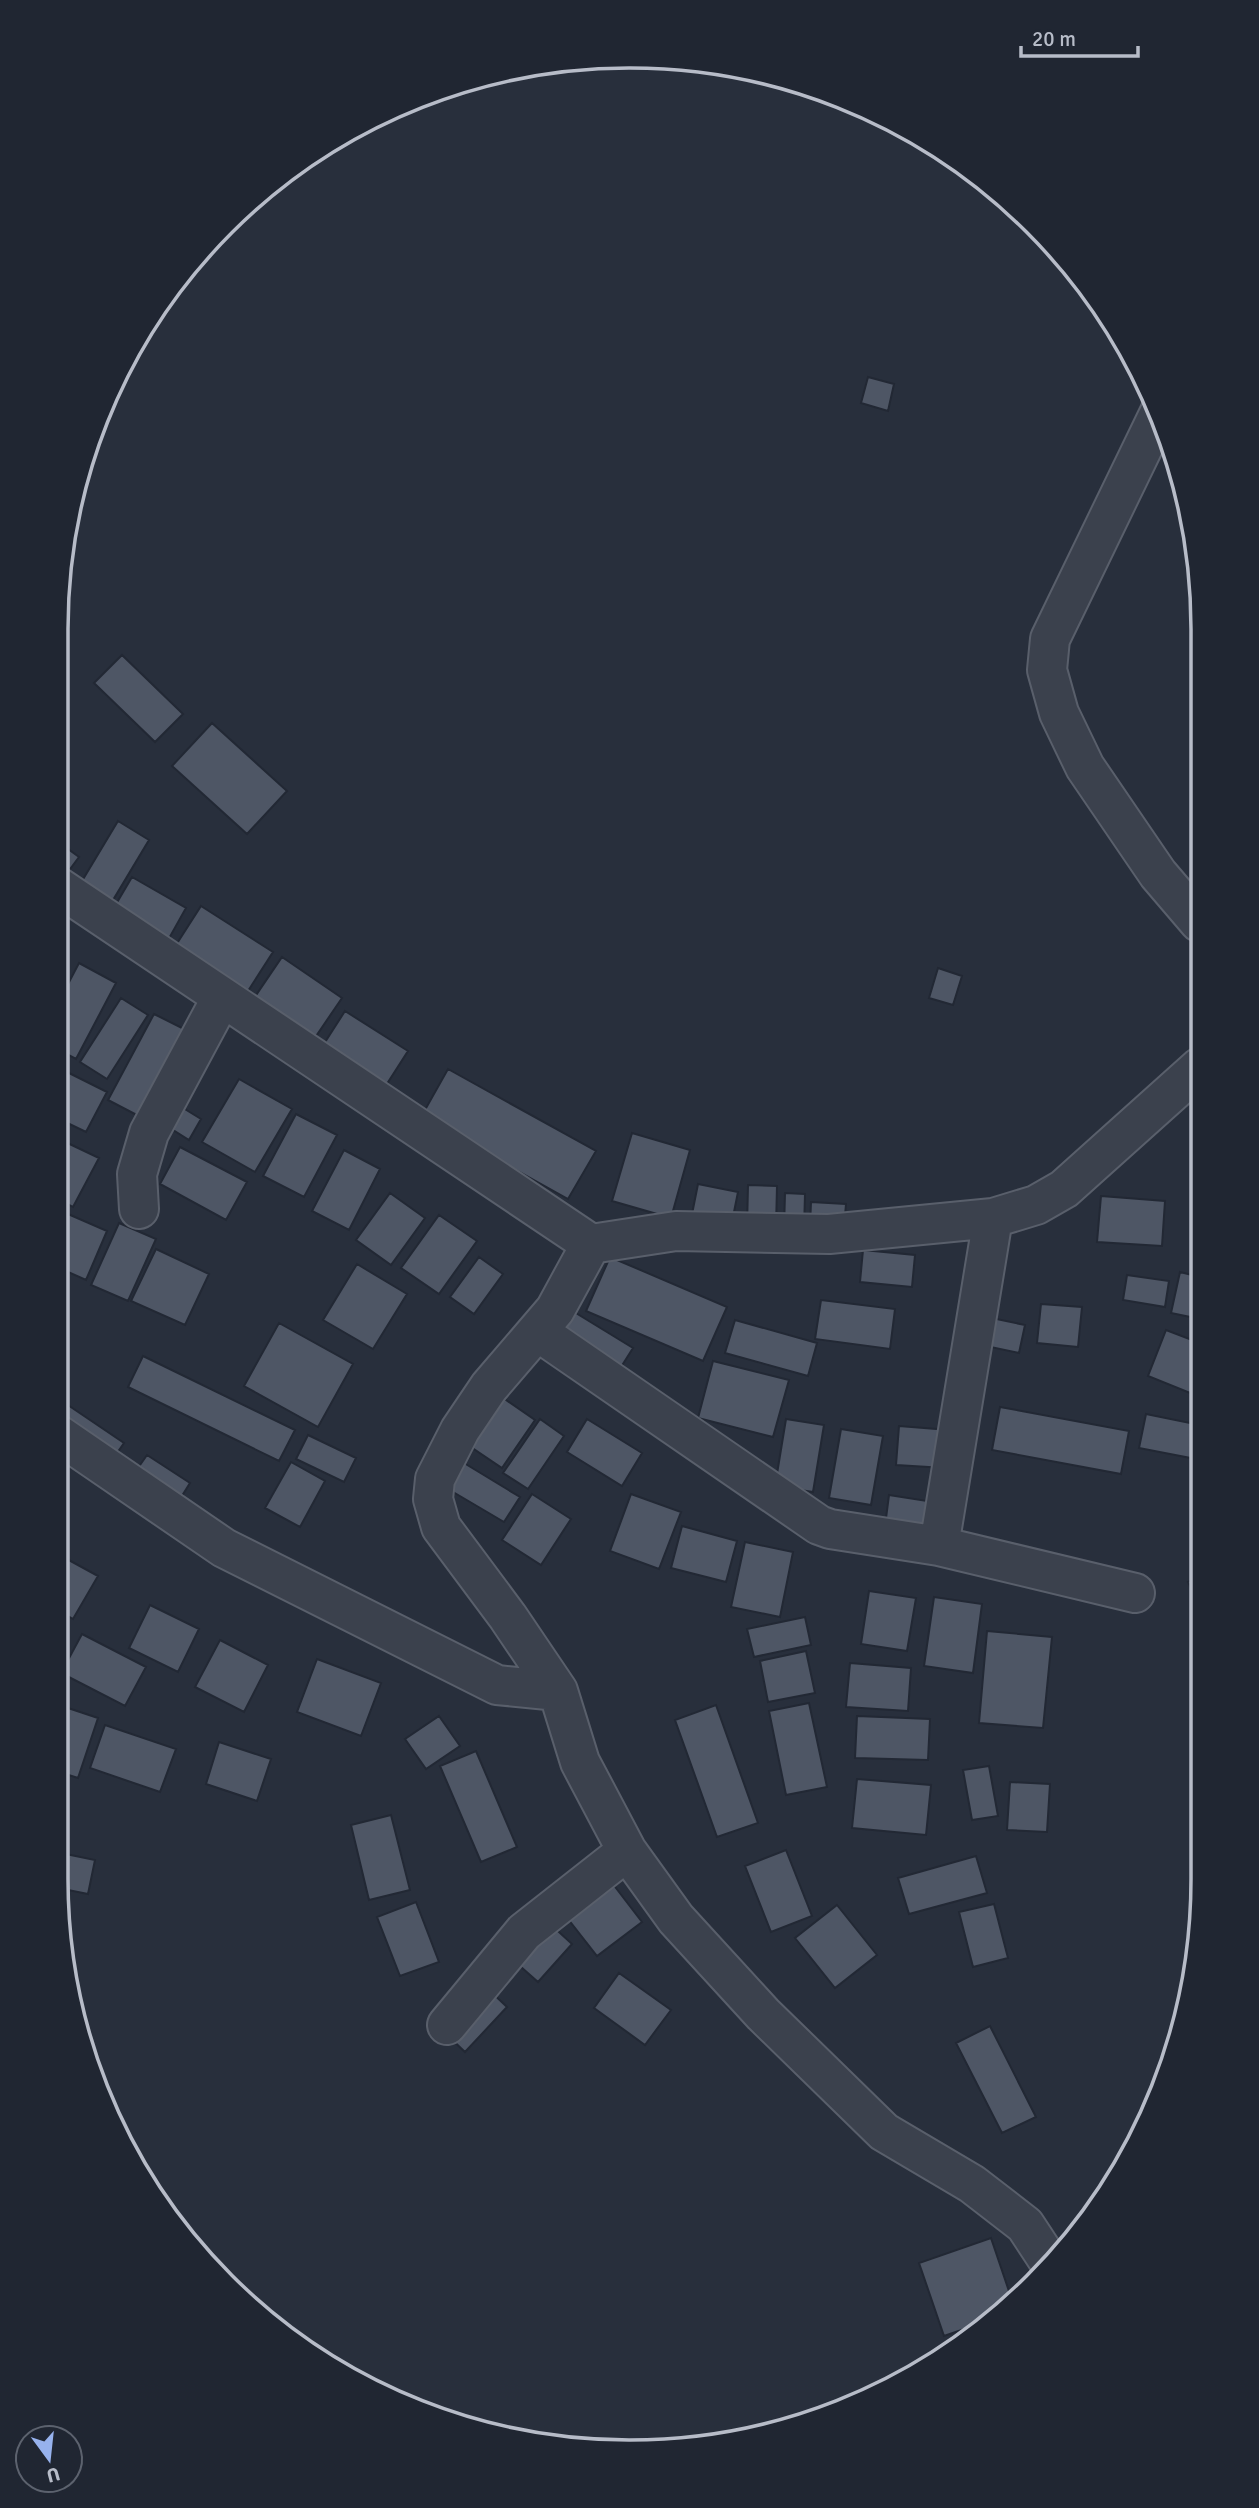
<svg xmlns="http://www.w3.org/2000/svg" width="1259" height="2508" font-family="Signika,sans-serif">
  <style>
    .building { fill: #4e5665; stroke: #222834; stroke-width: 2 }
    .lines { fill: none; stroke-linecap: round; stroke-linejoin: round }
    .minor-casing { stroke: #595f6b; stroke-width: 42 }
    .minor { stroke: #3b414d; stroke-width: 38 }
    .rim { fill: none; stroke: #b7bcc8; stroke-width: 3.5 }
  </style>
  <rect width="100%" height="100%" fill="#282f3c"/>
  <path class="building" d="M 466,82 L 463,95 L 438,90 L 445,87 Z
    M 868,377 L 894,384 L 888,411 L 861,403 Z
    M 122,655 L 183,714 L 155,742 L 94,683 Z
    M 212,723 L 287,791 L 247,834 L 172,766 Z
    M 118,821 L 149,840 L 110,905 L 79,886 Z
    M 57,841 L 79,857 L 62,880 L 57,876 Z
    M 132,877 L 186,908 L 167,942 L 112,911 Z
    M 201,906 L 273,952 L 248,991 L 176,945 Z
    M 282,957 L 342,998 L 310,1045 L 250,1004 Z
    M 79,963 L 116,983 L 76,1059 L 57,1049 L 57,1005 Z
    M 938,968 L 962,976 L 953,1005 L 929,998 Z
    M 121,998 L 148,1015 L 107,1079 L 80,1062 Z
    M 345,1011 L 408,1051 L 383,1090 L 320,1050 Z
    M 154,1014 L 198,1036 L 152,1123 L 108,1100 Z
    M 57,1067 L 107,1092 L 86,1132 L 57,1118 Z
    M 448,1069 L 596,1151 L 568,1199 L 421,1117 Z
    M 239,1079 L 292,1109 L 255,1172 L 202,1142 Z
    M 175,1103 L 201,1119 L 189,1140 L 162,1123 Z
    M 296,1114 L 337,1135 L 304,1197 L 263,1176 Z
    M 632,1133 L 690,1150 L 671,1218 L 612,1201 Z
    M 57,1138 L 99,1158 L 73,1207 L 57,1198 Z
    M 180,1147 L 247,1182 L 226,1220 L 160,1184 Z
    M 344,1150 L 380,1169 L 349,1230 L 312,1211 Z
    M 698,1184 L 738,1192 L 732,1222 L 692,1214 Z
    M 748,1185 L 777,1186 L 776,1228 L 747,1228 Z
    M 390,1193 L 425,1218 L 391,1265 L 356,1240 Z
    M 785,1193 L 805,1194 L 804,1230 L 784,1229 Z
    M 1101,1196 L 1165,1201 L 1162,1246 L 1097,1242 Z
    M 811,1202 L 846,1204 L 844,1228 L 810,1226 Z
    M 68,1214 L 107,1231 L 86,1280 L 57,1267 L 57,1240 Z
    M 439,1215 L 477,1241 L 439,1294 L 401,1268 Z
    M 119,1223 L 156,1239 L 128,1301 L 91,1285 Z
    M 156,1249 L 209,1274 L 185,1325 L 131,1301 Z
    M 863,1250 L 915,1255 L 912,1287 L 860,1282 Z
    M 479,1257 L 503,1274 L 474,1314 L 450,1297 Z
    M 610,1257 L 727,1307 L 703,1361 L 586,1311 Z
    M 357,1264 L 407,1294 L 373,1349 L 323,1320 Z
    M 1180,1272 L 1200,1277 L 1200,1319 L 1171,1313 Z
    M 1127,1275 L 1169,1281 L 1165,1307 L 1123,1300 Z
    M 821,1300 L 895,1309 L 890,1349 L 815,1339 Z
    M 1041,1304 L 1082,1307 L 1078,1347 L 1037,1343 Z
    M 566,1307 L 633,1348 L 616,1375 L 548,1334 Z
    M 987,1317 L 1025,1325 L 1019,1353 L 981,1345 Z
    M 735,1320 L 817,1343 L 808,1376 L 725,1353 Z
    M 279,1323 L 353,1364 L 318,1427 L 244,1386 Z
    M 1166,1330 L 1200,1343 L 1200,1397 L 1148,1376 Z
    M 143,1356 L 295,1430 L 279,1461 L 128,1387 Z
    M 713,1361 L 789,1380 L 773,1437 L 698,1418 Z
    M 496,1393 L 535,1420 L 502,1468 L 462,1441 Z
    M 56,1397 L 124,1443 L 108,1466 L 56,1430 Z
    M 1000,1407 L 1129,1431 L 1121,1474 L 992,1450 Z
    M 1146,1414 L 1200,1425 L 1201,1460 L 1139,1448 Z
    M 540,1419 L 564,1436 L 528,1489 L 503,1473 Z
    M 587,1419 L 642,1453 L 622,1486 L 567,1452 Z
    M 786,1419 L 824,1425 L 813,1492 L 775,1486 Z
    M 899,1426 L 949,1430 L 945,1468 L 896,1465 Z
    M 841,1429 L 883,1436 L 871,1505 L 829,1498 Z
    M 308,1435 L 356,1458 L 344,1482 L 296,1459 Z
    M 147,1455 L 190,1483 L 175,1507 L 131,1478 Z
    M 291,1462 L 325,1481 L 300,1527 L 265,1508 Z
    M 464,1463 L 520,1497 L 504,1522 L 448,1489 Z
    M 532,1494 L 571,1519 L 541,1565 L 502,1540 Z
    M 631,1494 L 681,1512 L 659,1569 L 610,1551 Z
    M 889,1495 L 940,1503 L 936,1534 L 885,1526 Z
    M 682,1526 L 737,1541 L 726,1582 L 671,1568 Z
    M 745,1542 L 793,1552 L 780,1617 L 731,1607 Z
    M 56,1553 L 98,1576 L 73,1619 L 56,1609 Z
    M 1201,1576 L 1201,1608 L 1188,1582 Z
    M 869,1591 L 916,1598 L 907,1651 L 861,1644 Z
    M 934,1597 L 982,1604 L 973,1673 L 924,1666 Z
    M 150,1605 L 199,1629 L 178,1672 L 129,1648 Z
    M 805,1617 L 811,1645 L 754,1657 L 747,1629 Z
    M 987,1631 L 1052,1637 L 1043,1728 L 979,1723 Z
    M 82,1634 L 146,1667 L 125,1706 L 61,1673 Z
    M 220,1640 L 268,1665 L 244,1712 L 195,1687 Z
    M 806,1651 L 815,1693 L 768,1702 L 760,1661 Z
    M 317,1659 L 381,1683 L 361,1736 L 297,1712 Z
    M 850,1663 L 911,1668 L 908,1711 L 846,1707 Z
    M 809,1703 L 827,1787 L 786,1795 L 769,1711 Z
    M 56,1704 L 98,1718 L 78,1778 L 56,1771 Z
    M 716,1705 L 758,1823 L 717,1837 L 675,1720 Z
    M 439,1716 L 460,1746 L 426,1769 L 405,1739 Z
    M 857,1716 L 930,1719 L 928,1760 L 855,1758 Z
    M 105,1725 L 176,1749 L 160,1792 L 90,1768 Z
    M 219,1742 L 271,1759 L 257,1801 L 206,1784 Z
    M 476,1751 L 517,1847 L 481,1862 L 440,1766 Z
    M 989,1766 L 998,1816 L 972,1820 L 963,1770 Z
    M 857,1779 L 931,1785 L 926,1835 L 852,1828 Z
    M 1010,1782 L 1050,1784 L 1047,1832 L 1007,1830 Z
    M 391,1815 L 410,1890 L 369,1900 L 351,1825 Z
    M 786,1850 L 812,1916 L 771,1932 L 745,1866 Z
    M 56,1852 L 95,1860 L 88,1894 L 58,1888 Z
    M 976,1856 L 987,1893 L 909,1914 L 898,1878 Z
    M 606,1875 L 642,1922 L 597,1956 L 561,1910 Z
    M 416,1902 L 439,1962 L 400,1976 L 377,1917 Z
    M 994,1904 L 1008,1958 L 973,1967 L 959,1912 Z
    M 837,1905 L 877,1955 L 835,1988 L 795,1938 Z
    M 547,1921 L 572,1944 L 538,1982 L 512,1959 Z
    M 619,1973 L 671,2010 L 645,2045 L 594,2008 Z
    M 486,1987 L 507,2007 L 465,2052 L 444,2032 Z
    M 990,2026 L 1036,2117 L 1002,2133 L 956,2043 Z
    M 991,2238 L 1012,2300 L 979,2324 L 944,2336 L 919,2263 Z"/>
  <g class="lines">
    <defs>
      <path id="minor" d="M 1160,412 L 1050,639 L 1047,670 L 1059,713 L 1085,767 L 1158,874 L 1199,922
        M 57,886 L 591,1244 L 676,1231 L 829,1234 L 993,1218 L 1036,1205 L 1064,1189 L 1200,1067
        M 139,1209 L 137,1174 L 149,1133 L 222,997
        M 591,1244 L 555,1310 L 489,1387 L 460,1430 L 435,1479 L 433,1499 L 441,1527 L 508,1617 L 558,1691 L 580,1762 L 627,1851 L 676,1919 L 763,2014 L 884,2132 L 972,2184 L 1025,2225 L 1050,2263
        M 537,1331 L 819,1525 L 830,1529 L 939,1546 L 1135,1593
        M 56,1433 L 224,1548 L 497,1685 L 558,1691
        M 939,1546 L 993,1218
        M 447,2025 L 524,1932 L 627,1851"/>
    </defs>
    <use href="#minor" class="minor-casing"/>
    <use href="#minor" class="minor"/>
  </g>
  <path d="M0 0H1259V2508H0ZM629 68H630A561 561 0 0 1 1191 629V1879A561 561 0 0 1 630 2440H629A561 561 0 0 1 68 1879V629A561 561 0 0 1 629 68Z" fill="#202632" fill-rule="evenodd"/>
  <path class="rim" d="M629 68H630A561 561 0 0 1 1191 629V1879A561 561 0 0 1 630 2440H629A561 561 0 0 1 68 1879V629A561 561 0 0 1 629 68Z"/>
  <g transform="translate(49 2459) rotate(165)"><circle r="33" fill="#202632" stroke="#5c626e" stroke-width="2"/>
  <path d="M0-5L12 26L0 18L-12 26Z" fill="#97b2ed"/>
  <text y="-10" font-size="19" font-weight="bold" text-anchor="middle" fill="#b7bcc8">U</text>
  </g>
  <path d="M1021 46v10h117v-10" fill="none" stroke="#b7bcc8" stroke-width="3.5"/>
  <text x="1032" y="46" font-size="21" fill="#b7bcc8" stroke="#202632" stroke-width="5" paint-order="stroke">20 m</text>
</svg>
